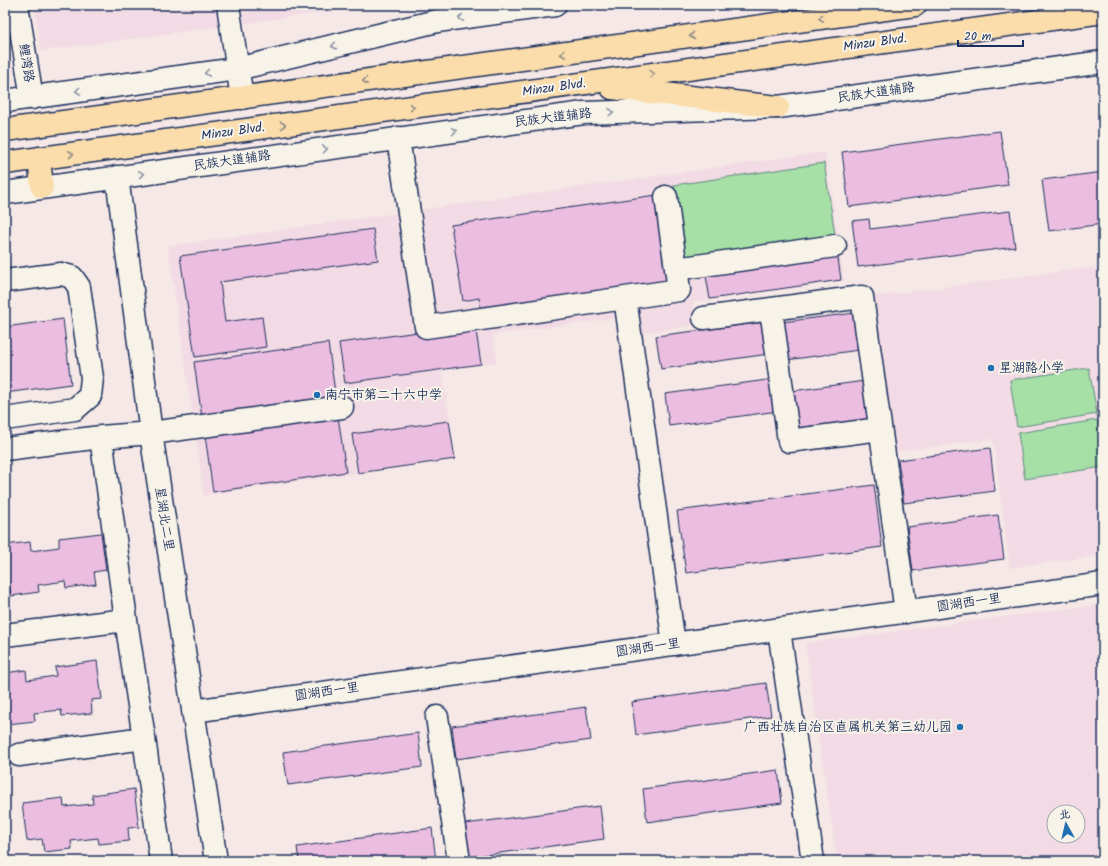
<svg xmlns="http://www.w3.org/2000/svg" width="1108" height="866" font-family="Kalam,'LXGW WenKai TC',sans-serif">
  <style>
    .built { fill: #f2dbe4; fill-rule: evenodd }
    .green { fill: #a6e0a6; stroke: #608882 }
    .building { fill: #ebbde0; stroke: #1b2f5e }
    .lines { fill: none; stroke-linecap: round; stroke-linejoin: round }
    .minor-casing { stroke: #1b2f5e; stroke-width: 25 }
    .highway-casing { stroke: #1b2f5e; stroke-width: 25 }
    .minor { stroke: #f7f3e8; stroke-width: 22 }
    .highway { stroke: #fbddab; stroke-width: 22 }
    .oneway { stroke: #8991a3 }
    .oneway2 { stroke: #8b8684 }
    .poi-dot { fill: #1f6fb2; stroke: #f7f3e8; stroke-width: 1.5 }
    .labels { text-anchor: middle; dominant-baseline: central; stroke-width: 4; stroke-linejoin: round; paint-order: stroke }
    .street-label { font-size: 13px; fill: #1b2f5e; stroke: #f7f3e8 }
    .poi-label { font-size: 13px; fill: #1b2f5e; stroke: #f7f3e8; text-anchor: start }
  </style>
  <rect width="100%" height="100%" fill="#f5e8e6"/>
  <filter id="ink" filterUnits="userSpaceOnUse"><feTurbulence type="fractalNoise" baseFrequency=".025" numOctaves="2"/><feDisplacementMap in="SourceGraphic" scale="8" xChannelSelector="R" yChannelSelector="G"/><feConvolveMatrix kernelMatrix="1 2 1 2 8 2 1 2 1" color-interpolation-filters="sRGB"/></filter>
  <g filter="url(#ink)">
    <path class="built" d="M 34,5 L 377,5 L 41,51 Z
      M 825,152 L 844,280 L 693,302 L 696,325 L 643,333 L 684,619 L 659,622 L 615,318 L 493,335 L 497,362 L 442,370 L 455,459 L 204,495 L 168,246 Z
      M 1103,266 L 1103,555 L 1010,568 L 993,439 L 890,452 L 869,297 Z
      M 1103,604 L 1103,861 L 837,861 L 805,643 ZM 1054,812 L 1078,812 L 1078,836 L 1054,836 Z"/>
    <path class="green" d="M 824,163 L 836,241 L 685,263 L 674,185 Z
      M 1089,368 L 1097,414 L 1017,427 L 1010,380 Z
      M 1097,420 L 1103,459 L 1103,467 L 1025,479 L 1018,433 Z"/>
    <path class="building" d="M 1000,131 L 1008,185 L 849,207 L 842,152 Z
      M 1103,172 L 1103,224 L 1049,231 L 1042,180 Z
      M 656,195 L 669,286 L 481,314 L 479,298 L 463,301 L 451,225 Z
      M 1010,211 L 1015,247 L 858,267 L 852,221 L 869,219 L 870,229 Z
      M 373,229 L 378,260 L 220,282 L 225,322 L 262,317 L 266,347 L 195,357 L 180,256 Z
      M 837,251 L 841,280 L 710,299 L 705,270 Z
      M 855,313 L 859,350 L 787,360 L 782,322 Z
      M 63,319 L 71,384 L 5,393 L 5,327 Z
      M 764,322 L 769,354 L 661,369 L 656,336 Z
      M 475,324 L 481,364 L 345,383 L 339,343 Z
      M 328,343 L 336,399 L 202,418 L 194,362 Z
      M 774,379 L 778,411 L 669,426 L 665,394 Z
      M 864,381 L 869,419 L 797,428 L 792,391 Z
      M 338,416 L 346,472 L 213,492 L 205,435 Z
      M 449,421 L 455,459 L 358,473 L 352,434 Z
      M 990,448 L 995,491 L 904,503 L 898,460 Z
      M 874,485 L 882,547 L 686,573 L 677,511 Z
      M 998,515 L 1004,559 L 913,571 L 907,527 Z
      M 101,533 L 106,570 L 94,572 L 96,584 L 66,588 L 65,581 L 38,585 L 39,592 L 11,596 L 9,582 L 5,583 L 5,545 L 30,542 L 31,551 L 59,547 L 59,538 Z
      M 97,661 L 102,699 L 91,700 L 92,713 L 62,716 L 61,710 L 34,713 L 35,721 L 7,724 L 5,711 L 5,673 L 26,670 L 27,680 L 56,676 L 55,667 Z
      M 766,683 L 771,716 L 636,735 L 632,702 Z
      M 586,707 L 591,740 L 456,759 L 452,726 Z
      M 418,733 L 422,767 L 288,785 L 283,752 Z
      M 778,770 L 782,803 L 647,822 L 643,789 Z
      M 134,789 L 139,827 L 128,828 L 129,841 L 99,844 L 98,838 L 71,841 L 72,849 L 44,852 L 42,839 L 27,841 L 22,803 L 63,798 L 64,807 L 93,804 L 92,795 Z
      M 600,806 L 604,839 L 470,857 L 465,824 Z
      M 432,828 L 436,861 L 299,861 L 297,847 Z
      M 791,857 L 792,861 L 760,861 Z"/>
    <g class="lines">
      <defs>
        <path id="minor" d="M 17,5 L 32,98
          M 228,5 L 242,98
          M 5,101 L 237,69 L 437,21 L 555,5
          M 398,138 L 426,327 L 625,298 L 674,644
          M 117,177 L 151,433 L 216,861
          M 5,193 L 584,113 L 778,107 L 1103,62
          M 676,269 L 835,246
          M 5,281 L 61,274 L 72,277 L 79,287 L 92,378 L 90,396 L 75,409 L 5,419
          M 625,298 L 679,290 L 666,197
          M 771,309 L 789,441 L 880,429
          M 704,318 L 862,297 L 906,612
          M 101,437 L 151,433 L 342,407
          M 5,449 L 101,437 L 126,620 L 144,738 L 161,861
          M 779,630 L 813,861
          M 5,635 L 126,620
          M 193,711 L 1103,584
          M 437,717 L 459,861
          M 19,755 L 144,738"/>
        <path id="highway" d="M 612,88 L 778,107
          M 5,130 L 915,5
          M 39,158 L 42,187
          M 5,163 L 1103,12"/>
      </defs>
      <use href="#minor" class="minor-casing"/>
      <use href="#highway" class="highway-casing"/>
      <use href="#minor" class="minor"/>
      <use href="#highway" class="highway"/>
    </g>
    <defs><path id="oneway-chevron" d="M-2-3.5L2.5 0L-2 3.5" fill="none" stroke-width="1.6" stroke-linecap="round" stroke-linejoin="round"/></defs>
    <g class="oneway">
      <use href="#oneway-chevron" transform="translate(461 18) rotate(172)"/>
      <use href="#oneway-chevron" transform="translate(334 46) rotate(167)"/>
      <use href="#oneway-chevron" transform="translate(207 73) rotate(172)"/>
      <use href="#oneway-chevron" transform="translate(78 91) rotate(172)"/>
      <use href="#oneway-chevron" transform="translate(611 112) rotate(-2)"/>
      <use href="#oneway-chevron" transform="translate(454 131) rotate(-8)"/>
      <use href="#oneway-chevron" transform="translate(325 149) rotate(-8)"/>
      <use href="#oneway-chevron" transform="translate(141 174) rotate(-8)"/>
    </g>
    <g class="oneway2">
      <use href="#oneway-chevron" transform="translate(821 18) rotate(172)"/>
      <use href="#oneway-chevron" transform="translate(692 36) rotate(172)"/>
      <use href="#oneway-chevron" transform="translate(563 54) rotate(172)"/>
      <use href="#oneway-chevron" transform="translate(652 74) rotate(-8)"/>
      <use href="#oneway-chevron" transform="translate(365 81) rotate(172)"/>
      <use href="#oneway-chevron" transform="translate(412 107) rotate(-8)"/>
      <use href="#oneway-chevron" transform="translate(283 125) rotate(-8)"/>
      <use href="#oneway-chevron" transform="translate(71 154) rotate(-8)"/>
    </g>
  </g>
  <g class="poi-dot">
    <circle cx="991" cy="368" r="4"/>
    <circle cx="317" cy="395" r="4"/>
    <circle cx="960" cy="727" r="4"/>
  </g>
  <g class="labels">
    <g class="street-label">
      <text transform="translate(875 43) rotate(-8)">Minzu Blvd.</text>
      <text transform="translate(26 63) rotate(81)">鲤湾路</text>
      <text transform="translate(554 88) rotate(-8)">Minzu Blvd.</text>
      <text transform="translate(876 93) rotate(-8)">民族大道辅路</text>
      <text transform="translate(553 118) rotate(-7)">民族大道辅路</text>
      <text transform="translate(233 132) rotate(-8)">Minzu Blvd.</text>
      <text transform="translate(232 161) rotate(-8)">民族大道辅路</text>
      <text transform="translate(164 519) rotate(81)">星湖北二里</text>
      <text transform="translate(969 603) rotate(-8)">圆湖西一里</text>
      <text transform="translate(648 648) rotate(-8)">圆湖西一里</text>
      <text transform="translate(327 692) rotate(-8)">圆湖西一里</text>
    </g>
    <g class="poi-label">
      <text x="999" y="368">星湖路小学</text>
      <text x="325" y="395">南宁市第二十六中学</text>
      <text x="952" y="727" text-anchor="end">广西壮族自治区直属机关第三幼儿园</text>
    </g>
  </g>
  <rect width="1108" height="866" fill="none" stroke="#f7f3e8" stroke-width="20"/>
  <rect x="10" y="10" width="1088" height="846" fill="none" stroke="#1b2f5e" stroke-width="1.5" filter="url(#ink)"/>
  <g transform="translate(1066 824) rotate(352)"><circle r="19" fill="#f7f3e8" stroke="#9fa5b1"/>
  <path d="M0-3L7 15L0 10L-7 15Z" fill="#1f6fb2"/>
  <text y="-6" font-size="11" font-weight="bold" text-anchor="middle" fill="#1b2f5e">北</text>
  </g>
  <path d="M958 40v6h65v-6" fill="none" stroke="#1b2f5e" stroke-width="2"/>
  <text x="964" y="40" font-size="12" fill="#1b2f5e" stroke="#f7f3e8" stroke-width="3" paint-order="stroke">20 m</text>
</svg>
